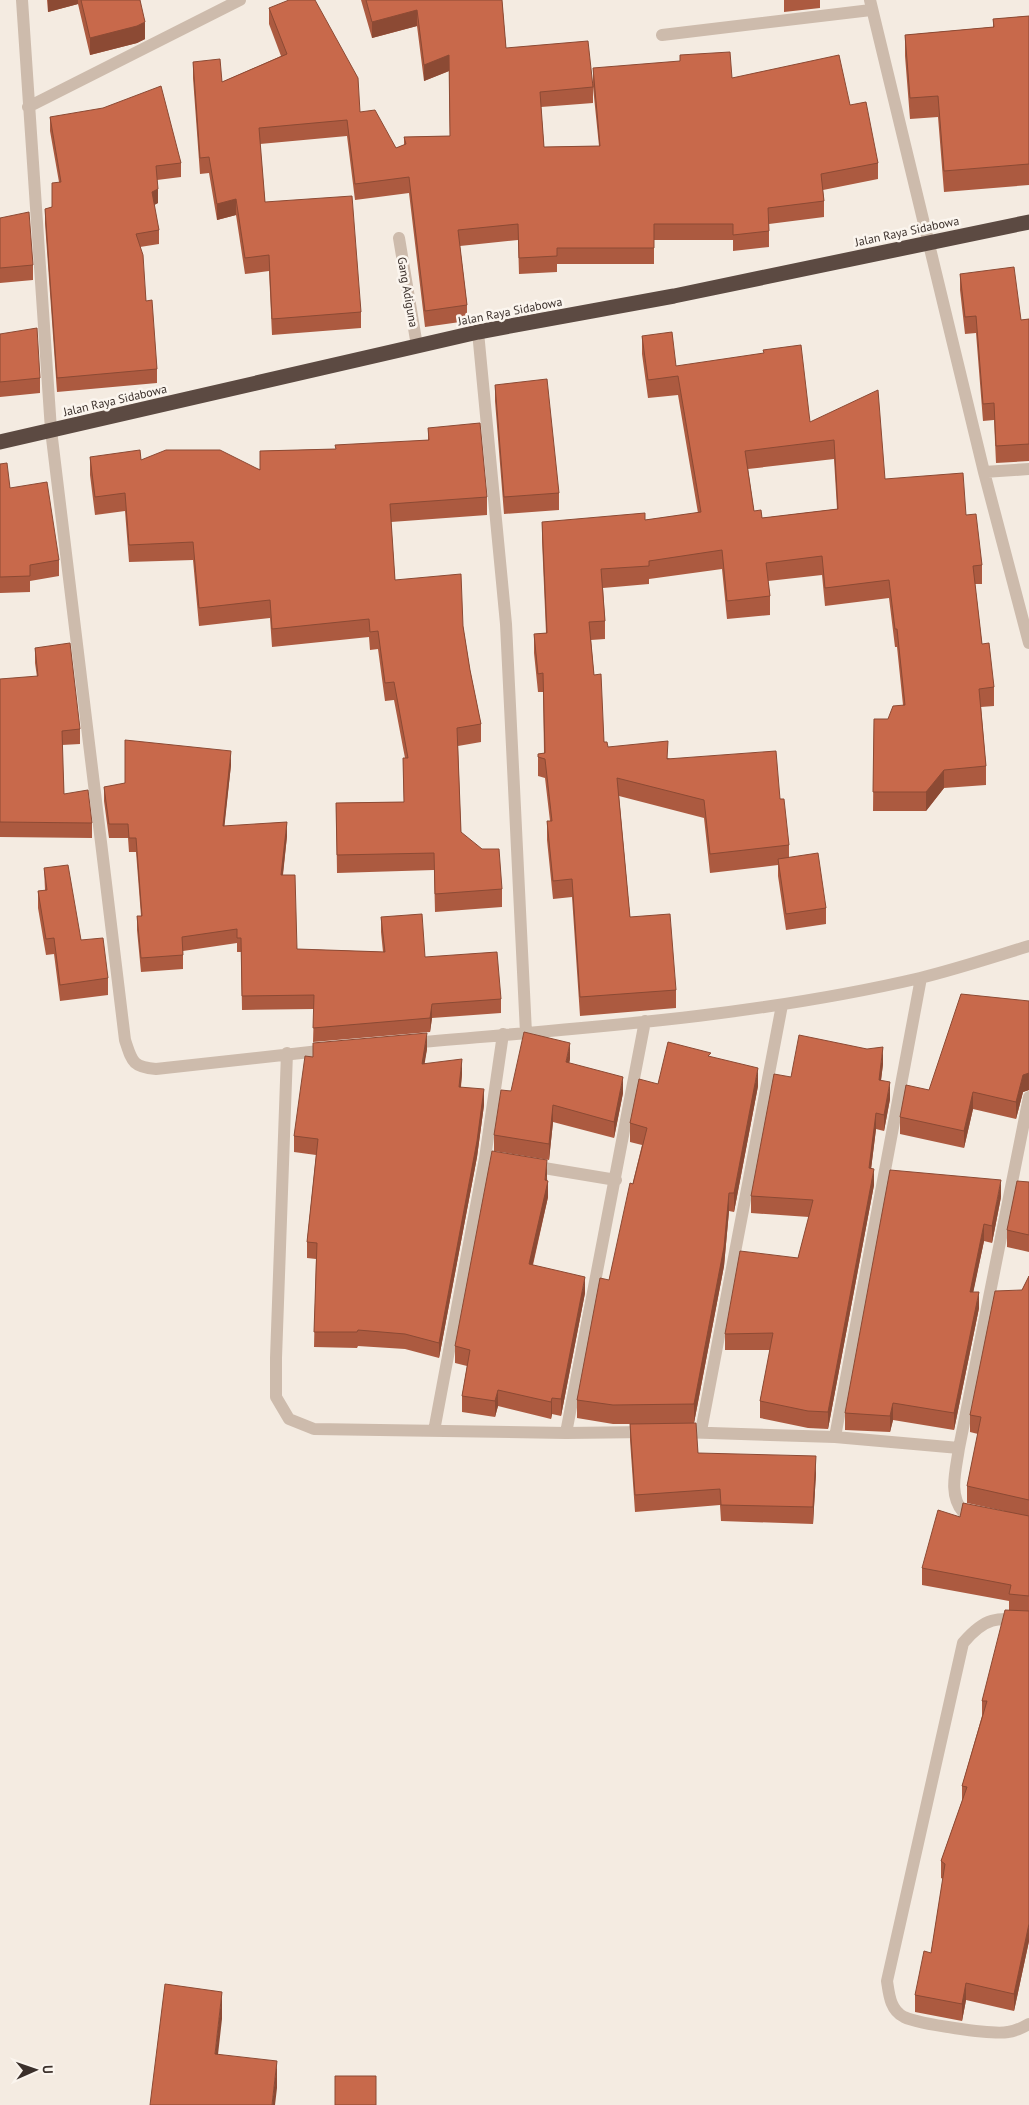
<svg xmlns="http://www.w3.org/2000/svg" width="1029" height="2105" font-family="'PT Sans',sans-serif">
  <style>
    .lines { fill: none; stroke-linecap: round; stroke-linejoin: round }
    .minor { stroke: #cdbbac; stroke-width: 12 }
    .highway { stroke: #5c4a42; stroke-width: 15 }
    .wall { fill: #ac5a40; fill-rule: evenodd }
    .shaded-wall { fill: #8c4a34 }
    .building { fill: #c8694b; stroke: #8c4a34; fill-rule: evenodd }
    .labels { text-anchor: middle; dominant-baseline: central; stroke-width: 5; stroke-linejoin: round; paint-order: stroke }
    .street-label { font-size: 12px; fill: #3b302b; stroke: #fbf5ee }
  </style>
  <rect width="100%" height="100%" fill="#f4ebe1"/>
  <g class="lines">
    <path class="minor" d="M 22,0 L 51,430 L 125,1040 C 132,1061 132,1067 156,1069 L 328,1050
      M 870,0 L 984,472 L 1029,643
      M 662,35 L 871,10
      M 28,107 L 240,0
      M 399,238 L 417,346
      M 478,332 L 506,624 L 526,1033
      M 984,472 L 1029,469
      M 411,1043 C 581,1028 753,1017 920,978 C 957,969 993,957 1029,946
      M 287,1053 L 276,1358 L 276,1397 L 289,1419 L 314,1429 L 566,1433 L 648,1432
      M 532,1166 L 616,1180
      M 434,1431 L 485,1158 L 503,1034
      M 701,1431 L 782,1005
      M 680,1432 L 835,1437 L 959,1448
      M 566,1433 L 645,1021
      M 835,1437 L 921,978
      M 977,1515 L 963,1512 C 948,1494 956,1470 959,1448 L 1029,1097
      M 1029,1621 C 996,1617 985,1617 963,1643 L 887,1981 C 889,1994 890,2010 904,2017 C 919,2024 992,2035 1008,2032 C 1016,2031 1022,2028 1029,2024"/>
    <path class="highway" d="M 0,442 L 478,332 L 674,296 L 1029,222"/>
  </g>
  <path class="wall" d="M 47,0 L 140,0 L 145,39 L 137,43 L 90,55 L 78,4 L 48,12 Z
    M 361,0 L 502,0 L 506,48 L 593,84 L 593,68 L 732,78 L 850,105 L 878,163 L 878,179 L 823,190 L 824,201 L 824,217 L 769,224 L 769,247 L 733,251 L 733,240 L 654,240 L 654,264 L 557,264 L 557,272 L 519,274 L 518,240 L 460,246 L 467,305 L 467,321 L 425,327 L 409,193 L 355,200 L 347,136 L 260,144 L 265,202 L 361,312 L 361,328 L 272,335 L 269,271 L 245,274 L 236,215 L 217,220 L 209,173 L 200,174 L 193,78 L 193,62 L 222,82 L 281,56 L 269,24 L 269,8 L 360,112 L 396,148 L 404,145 L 404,137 L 450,136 L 449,71 L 424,81 L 417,26 L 372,38 ZM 593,87 L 599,146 L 544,147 L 541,107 L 593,103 Z
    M 784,0 L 820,0 L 820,8 L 784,12 Z
    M 1029,16 L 1029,185 L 944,192 L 938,117 L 910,119 L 905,56 L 905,35 L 993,27 L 993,19 Z
    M 50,117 L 181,163 L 181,177 L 157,180 L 158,203 L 154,205 L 159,230 L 159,244 L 140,247 L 146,301 L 157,369 L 157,383 L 57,392 L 45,223 L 45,209 L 52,207 L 59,182 L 50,131 Z
    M 0,218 L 33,265 L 33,280 L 0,283 Z
    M 960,274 L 1021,320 L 1029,319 L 1029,461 L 996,463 L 994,420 L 983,421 L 976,333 L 965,334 L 960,290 Z
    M 0,334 L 40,378 L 40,393 L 0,397 Z
    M 642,336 L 676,366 L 810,422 L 885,479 L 966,515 L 982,565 L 982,584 L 975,584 L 982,644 L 994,687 L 994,706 L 981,707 L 986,766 L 986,785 L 944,788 L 926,811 L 873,811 L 874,719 L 888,719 L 903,705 L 897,647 L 895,647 L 889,598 L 825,606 L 822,575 L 768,581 L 770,596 L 770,615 L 727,619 L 722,569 L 649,579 L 649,584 L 603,588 L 605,621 L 605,639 L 591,640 L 594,675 L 604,742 L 608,747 L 668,758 L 780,799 L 789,845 L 789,858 L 826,908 L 826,924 L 786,930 L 778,876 L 778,865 L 710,873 L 704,818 L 619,796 L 630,917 L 676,990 L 676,1008 L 580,1016 L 572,897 L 553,899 L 547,840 L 547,821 L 550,821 L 545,778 L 538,776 L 538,754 L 544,753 L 543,692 L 538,692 L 534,653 L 534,634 L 546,633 L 542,540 L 542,522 L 645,520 L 698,513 L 678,395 L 648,398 L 642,354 ZM 834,459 L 837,509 L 762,518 L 754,511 L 748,469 Z
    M 495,385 L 559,493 L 559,510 L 504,514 L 495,401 Z
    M 428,428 L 487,497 L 487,515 L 391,522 L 395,580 L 463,626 L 470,670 L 481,724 L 481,742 L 458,746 L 461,832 L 502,889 L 502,907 L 435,912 L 434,870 L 337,873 L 336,803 L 404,802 L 403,758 L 405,758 L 394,700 L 385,701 L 378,649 L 370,650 L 369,637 L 272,647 L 270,618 L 199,626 L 193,560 L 129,562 L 125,511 L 95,515 L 90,475 L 90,457 L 260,469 L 260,451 L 335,449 L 428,440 Z
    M 0,464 L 10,488 L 59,560 L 59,576 L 30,581 L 30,592 L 0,593 Z
    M 35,648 L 80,729 L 80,744 L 62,745 L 64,794 L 92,823 L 92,838 L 0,837 L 0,679 L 37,677 L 35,663 Z
    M 231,765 L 224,826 L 287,836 L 283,875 L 297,949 L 383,952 L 381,932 L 381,917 L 425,957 L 501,999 L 501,1013 L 432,1018 L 430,1032 L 313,1042 L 314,1009 L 242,1010 L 241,952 L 237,952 L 237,943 L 183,951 L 183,969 L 141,972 L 137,930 L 137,916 L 141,916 L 136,852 L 129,852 L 128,838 L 109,838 L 104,801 L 104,787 Z
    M 44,868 L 81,940 L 108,978 L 108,995 L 60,1001 L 54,954 L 46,955 L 38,908 L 38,891 L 45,890 Z
    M 1029,1001 L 1029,1090 L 1023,1092 L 1016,1119 L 973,1109 L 964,1148 L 900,1134 L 900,1117 Z
    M 427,1049 L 424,1063 L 462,1074 L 461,1087 L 484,1105 L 477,1157 L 439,1358 L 405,1349 L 358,1346 L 357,1348 L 314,1347 L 316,1259 L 307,1258 L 307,1242 L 316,1155 L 294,1152 L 294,1136 L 313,1057 Z
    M 711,1057 L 758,1086 L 734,1212 L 729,1211 L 724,1266 L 694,1423 L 698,1453 L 816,1473 L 813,1524 L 721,1521 L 720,1505 L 635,1512 L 630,1440 L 630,1424 L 613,1424 L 577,1418 L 577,1400 L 609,1280 L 642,1145 L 630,1142 L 630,1123 L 658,1084 Z
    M 570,1059 L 569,1063 L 623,1093 L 614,1138 L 553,1122 L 549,1160 L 494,1151 L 494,1135 L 511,1091 Z
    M 883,1064 L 881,1080 L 890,1099 L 884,1131 L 876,1129 L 871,1169 L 874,1185 L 828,1429 L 808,1428 L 760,1418 L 760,1401 L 770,1350 L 725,1350 L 725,1334 L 798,1258 L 809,1217 L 751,1213 L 751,1196 L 791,1077 Z
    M 547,1177 L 548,1197 L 533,1265 L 585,1293 L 561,1416 L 552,1414 L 551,1419 L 498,1406 L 495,1417 L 462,1412 L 462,1396 L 467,1366 L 455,1363 L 455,1346 Z
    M 1029,1182 L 1029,1252 L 1007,1247 L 1007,1230 Z
    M 1001,1197 L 992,1243 L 984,1241 L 973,1292 L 979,1308 L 954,1430 L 893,1420 L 890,1432 L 845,1430 L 845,1413 Z
    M 1029,1276 L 1029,1941 L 1014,2011 L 966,2000 L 962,2021 L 915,2012 L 915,1995 L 931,1953 L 943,1879 L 941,1878 L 941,1861 L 962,1801 L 962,1786 L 982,1716 L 982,1701 L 1009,1610 L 1009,1601 L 922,1585 L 922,1568 L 960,1517 L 1004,1511 L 967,1503 L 967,1486 L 978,1434 L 970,1432 L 970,1415 L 1022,1290 Z"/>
  <path class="shaded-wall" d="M 48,0 L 78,0 L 78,4 L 48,12 Z
    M 417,10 L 417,26 L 372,38 L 372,22 Z
    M 145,22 L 145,39 L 137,43 L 90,55 L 90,38 Z
    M 449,55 L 449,71 L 424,81 L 424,65 Z
    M 158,189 L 158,203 L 152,206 L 152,192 Z
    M 236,199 L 236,215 L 217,220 L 217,204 Z
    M 231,751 L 231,765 L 223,840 L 223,826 Z
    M 944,770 L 944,788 L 926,811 L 926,792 Z
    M 287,822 L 287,836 L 281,890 L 281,875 Z
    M 432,1004 L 432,1018 L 430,1032 L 430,1018 Z
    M 427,1033 L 427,1049 L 422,1080 L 422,1064 Z
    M 570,1043 L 570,1059 L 566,1078 L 566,1062 Z
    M 883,1047 L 883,1064 L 879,1096 L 879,1080 Z
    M 462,1059 L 462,1074 L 459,1103 L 459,1087 Z
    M 758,1068 L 758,1086 L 734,1212 L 734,1193 Z
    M 1029,1073 L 1029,1090 L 1023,1092 L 1016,1119 L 1016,1102 L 1023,1075 Z
    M 623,1077 L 623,1093 L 614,1138 L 614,1122 Z
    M 890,1082 L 890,1099 L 884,1131 L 884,1115 Z
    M 484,1089 L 484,1105 L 477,1157 L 439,1358 L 439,1343 Z
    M 973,1092 L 973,1109 L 964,1148 L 964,1131 Z
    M 553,1105 L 553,1122 L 549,1160 L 549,1144 Z
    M 876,1113 L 876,1129 L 869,1185 L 869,1168 Z
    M 547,1160 L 547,1177 L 546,1188 L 548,1181 L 548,1197 L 529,1280 L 529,1264 L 545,1180 Z
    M 874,1169 L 874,1185 L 828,1429 L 828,1412 Z
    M 1001,1180 L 1001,1197 L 992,1243 L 992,1226 Z
    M 729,1193 L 729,1211 L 724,1266 L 694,1423 L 694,1404 Z
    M 984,1224 L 984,1241 L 970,1308 L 970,1292 Z
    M 585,1277 L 585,1293 L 561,1416 L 561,1399 Z
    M 979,1292 L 979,1308 L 954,1430 L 954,1413 Z
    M 498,1390 L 498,1406 L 495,1417 L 495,1401 Z
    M 552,1398 L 552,1414 L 551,1419 L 551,1402 Z
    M 893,1403 L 893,1420 L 890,1432 L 890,1416 Z
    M 816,1456 L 816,1473 L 813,1524 L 813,1507 Z
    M 1029,1924 L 1029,1941 L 1014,2011 L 1014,1994 Z
    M 966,1983 L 966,2000 L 962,2021 L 962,2004 Z
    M 222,1992 L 222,2019 L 215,2081 L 215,2054 Z
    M 277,2061 L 277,2088 L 275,2105 L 272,2105 Z"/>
  <path class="building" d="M 81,0 L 140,0 L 145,22 L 137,26 L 90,38 Z
    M 289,0 L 315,0 L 358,78 L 360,112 L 375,110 L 396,148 L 406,144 L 404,137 L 450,136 L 449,55 L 424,65 L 417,10 L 372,22 L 366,0 L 502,0 L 506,48 L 588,41 L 593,87 L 540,92 L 544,147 L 600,146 L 593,68 L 680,61 L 680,55 L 730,52 L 732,78 L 839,55 L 850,105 L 866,102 L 878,163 L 821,174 L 824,201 L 768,208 L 769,231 L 733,235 L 733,224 L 654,224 L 654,248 L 557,248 L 557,256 L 519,258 L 518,224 L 458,230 L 467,305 L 425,311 L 409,177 L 355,184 L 347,120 L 259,128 L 265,202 L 352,196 L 361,312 L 272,319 L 269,255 L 245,258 L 236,199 L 217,204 L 209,157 L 200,158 L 193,62 L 220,59 L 222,82 L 287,54 L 269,8 Z
    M 1029,16 L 1029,164 L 944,171 L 938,96 L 910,98 L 905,35 L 994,27 L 993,19 Z
    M 161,86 L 181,163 L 156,166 L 158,189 L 152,192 L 159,230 L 136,234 L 143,255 L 146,301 L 152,300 L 157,369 L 57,378 L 45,209 L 52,207 L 52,183 L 61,182 L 50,117 L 103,108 Z
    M 29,212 L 33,265 L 0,268 L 0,218 Z
    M 1014,267 L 1021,320 L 1029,319 L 1029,444 L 996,446 L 994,403 L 983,404 L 976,316 L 965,317 L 960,274 Z
    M 37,328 L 40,378 L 0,382 L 0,334 Z
    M 672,332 L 676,366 L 764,353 L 763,350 L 801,345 L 810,422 L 878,390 L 885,479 L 963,473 L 966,515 L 976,514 L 982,565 L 973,566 L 982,644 L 989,643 L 994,687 L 979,689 L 986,766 L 944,770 L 926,792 L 873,792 L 874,719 L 888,719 L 893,706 L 905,705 L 897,629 L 895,629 L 889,580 L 825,588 L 822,556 L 766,563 L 770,596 L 727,601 L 722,550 L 649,561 L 649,566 L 601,569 L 605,621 L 589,622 L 594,675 L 601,674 L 604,742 L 607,742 L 608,747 L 668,741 L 667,759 L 776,751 L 780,799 L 784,799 L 789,845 L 710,854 L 704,800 L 617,778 L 630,917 L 670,914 L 676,990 L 580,997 L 572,879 L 553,881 L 547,821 L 552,821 L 545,759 L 538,757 L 538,754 L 545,753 L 543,673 L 538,674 L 534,634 L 547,633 L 542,522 L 645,513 L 645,520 L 701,512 L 678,376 L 648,380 L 642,336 ZM 834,440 L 838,509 L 762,518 L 761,510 L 754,511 L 745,451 Z
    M 547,379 L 559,493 L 504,497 L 495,385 Z
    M 480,423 L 487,497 L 390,504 L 395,580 L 461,574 L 463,626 L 470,670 L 481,724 L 457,728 L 461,832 L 482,849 L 499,849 L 502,889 L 435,894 L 434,853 L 337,855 L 336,803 L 404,802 L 403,758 L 408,758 L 394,682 L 385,683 L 378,631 L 370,632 L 369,619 L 272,629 L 270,600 L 199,608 L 193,542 L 129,545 L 125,493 L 95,497 L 90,457 L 140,450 L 141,460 L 166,450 L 220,450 L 260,470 L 260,451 L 336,449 L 335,445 L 429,440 L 428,428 Z
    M 7,463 L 10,488 L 47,482 L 59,560 L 30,565 L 30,576 L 0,577 L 0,464 Z
    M 70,643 L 80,729 L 62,731 L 64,794 L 88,790 L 92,823 L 0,822 L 0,679 L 38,676 L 35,648 Z
    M 125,740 L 231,751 L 223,826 L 287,822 L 281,875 L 295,875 L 297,949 L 385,952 L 381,917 L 422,914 L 425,957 L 497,952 L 501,999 L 432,1004 L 430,1018 L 313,1028 L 314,995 L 242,996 L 241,938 L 237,938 L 237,929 L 182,937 L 183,955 L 141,958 L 137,916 L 142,916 L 136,838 L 129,838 L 128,824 L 109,824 L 104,787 L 125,783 Z
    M 818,853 L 826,908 L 786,914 L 778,859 Z
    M 68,865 L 81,940 L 103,938 L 108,978 L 60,985 L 54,938 L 46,939 L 38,891 L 47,890 L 44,868 Z
    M 961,994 L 1029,1001 L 1029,1073 L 1023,1075 L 1016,1102 L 973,1092 L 964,1131 L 900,1117 L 906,1085 L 929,1090 Z
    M 524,1032 L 570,1043 L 566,1062 L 623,1077 L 614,1122 L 553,1105 L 549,1144 L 494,1135 L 501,1090 L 511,1091 Z
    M 427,1033 L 422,1064 L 462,1059 L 459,1087 L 484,1089 L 477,1141 L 439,1343 L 405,1334 L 358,1330 L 357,1332 L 314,1332 L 317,1243 L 307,1242 L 318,1139 L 294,1136 L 305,1056 L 313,1057 L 313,1043 Z
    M 799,1035 L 867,1049 L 883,1047 L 879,1080 L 890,1082 L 884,1115 L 876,1113 L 869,1168 L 874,1169 L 828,1412 L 808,1411 L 760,1401 L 773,1333 L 725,1334 L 740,1251 L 798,1258 L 813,1200 L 751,1196 L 774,1074 L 791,1077 Z
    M 668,1042 L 711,1053 L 708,1056 L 758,1068 L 734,1193 L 729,1193 L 724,1247 L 694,1404 L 613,1405 L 577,1400 L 600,1278 L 609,1280 L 630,1183 L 633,1184 L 647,1128 L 630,1123 L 639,1079 L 658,1084 Z
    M 492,1151 L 547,1160 L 545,1180 L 548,1181 L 529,1264 L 585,1277 L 561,1399 L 552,1398 L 551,1402 L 498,1390 L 495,1401 L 462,1396 L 470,1350 L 455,1346 Z
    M 890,1170 L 1001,1180 L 992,1226 L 984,1224 L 970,1292 L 979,1292 L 954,1413 L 893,1403 L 890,1416 L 845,1413 Z
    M 1017,1181 L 1029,1182 L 1029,1235 L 1007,1230 Z
    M 1029,1276 L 1029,1500 L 967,1486 L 981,1417 L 970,1415 L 995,1291 L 1022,1290 Z
    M 696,1423 L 698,1453 L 816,1456 L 813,1507 L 721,1505 L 720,1489 L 635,1495 L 630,1424 Z
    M 963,1503 L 1029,1516 L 1029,1596 L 1009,1594 L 1011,1585 L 922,1568 L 938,1510 L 960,1517 Z
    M 1005,1610 L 1029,1611 L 1029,1924 L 1014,1994 L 966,1983 L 962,2004 L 915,1995 L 924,1951 L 931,1953 L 945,1864 L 941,1861 L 967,1787 L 962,1786 L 987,1701 L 982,1701 Z
    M 165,1984 L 222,1992 L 215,2054 L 277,2061 L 272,2105 L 150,2105 Z
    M 335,2076 L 376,2076 L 376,2105 L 335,2105 Z"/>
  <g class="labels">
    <g class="street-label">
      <text transform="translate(907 231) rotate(-12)">Jalan Raya Sidabowa</text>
      <text transform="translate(408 292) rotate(80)">Gang Adiguna</text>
      <text transform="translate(510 311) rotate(-11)">Jalan Raya Sidabowa</text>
      <text transform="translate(115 400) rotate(-13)">Jalan Raya Sidabowa</text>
    </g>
  </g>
  <g transform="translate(35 2070) rotate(88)" stroke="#fbf5ee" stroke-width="4" paint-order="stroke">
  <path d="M0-4L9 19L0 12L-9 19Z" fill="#3b302b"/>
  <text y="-8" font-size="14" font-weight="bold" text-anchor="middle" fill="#3b302b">U</text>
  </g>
</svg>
